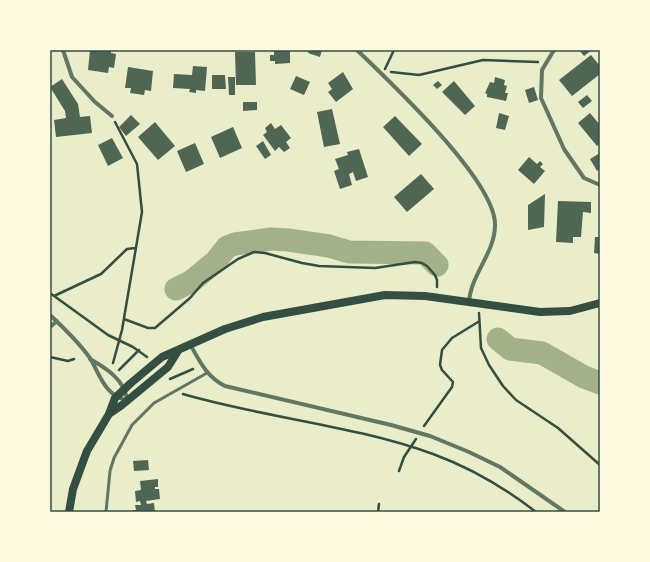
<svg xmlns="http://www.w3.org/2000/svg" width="650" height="562" font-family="Poppins,sans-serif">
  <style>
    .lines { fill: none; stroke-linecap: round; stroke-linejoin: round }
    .river { stroke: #a3b18a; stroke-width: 23 }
    .building { fill: #4f6655 }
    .path { stroke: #344e41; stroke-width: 2.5 }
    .service { stroke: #617663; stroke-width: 3 }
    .minor { stroke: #617663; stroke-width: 4 }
    .secondary { stroke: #344e41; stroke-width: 8 }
    .neatline { fill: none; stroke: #344e41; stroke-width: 1.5 }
  </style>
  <rect width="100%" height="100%" fill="#e9edc9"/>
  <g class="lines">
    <path class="river" d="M 176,289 L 192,281 L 216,261 L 227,247 L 235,244 L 271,239 L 288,240 L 329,246 L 349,252 L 425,253 L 437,265
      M 498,339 L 510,349 L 542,353 L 584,377 L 600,383"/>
  </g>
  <path class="building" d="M 90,50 L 111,50 L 111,53 L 116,54 L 114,68 L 109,67 L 108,73 L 88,70 Z
    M 274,50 L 290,50 L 290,63 L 275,64 L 275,61 L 270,61 L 270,55 L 274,55 Z
    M 309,50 L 322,50 L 320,57 L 308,53 Z
    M 579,50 L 592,50 L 584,56 Z
    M 235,52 L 255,52 L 256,85 L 236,85 Z
    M 591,55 L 600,66 L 600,74 L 572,96 L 559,80 Z
    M 193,66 L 207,67 L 205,91 L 196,90 L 196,93 L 189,92 L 190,89 L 173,88 L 174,74 L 192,75 Z
    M 128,67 L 153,71 L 151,91 L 145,90 L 144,95 L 130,93 L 131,88 L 125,88 Z
    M 343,72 L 353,89 L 336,102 L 328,92 L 332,89 L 328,83 Z
    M 212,75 L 225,75 L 226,89 L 212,89 Z
    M 296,76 L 310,82 L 304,95 L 290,89 Z
    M 228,77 L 235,77 L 235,95 L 229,95 Z
    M 495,77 L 505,80 L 504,85 L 507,86 L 505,93 L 508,93 L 506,101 L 487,97 L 487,94 L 485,93 L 490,82 L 494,83 Z
    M 62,79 L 78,104 L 80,117 L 90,116 L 92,133 L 56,137 L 54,120 L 66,118 L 65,111 L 50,87 Z
    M 438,81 L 442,85 L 437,89 L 433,85 Z
    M 454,81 L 475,106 L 465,115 L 442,92 Z
    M 534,87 L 538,100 L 529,103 L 525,90 Z
    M 587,95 L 592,101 L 583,108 L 578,102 Z
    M 243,102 L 257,102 L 257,110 L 243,111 Z
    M 332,109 L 340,144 L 324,147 L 317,112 Z
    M 499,113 L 509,116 L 505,130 L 496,128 Z
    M 590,113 L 600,125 L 600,144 L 597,146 L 578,123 Z
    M 131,115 L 140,124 L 126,136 L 119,127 Z
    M 395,116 L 422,144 L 409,156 L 383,127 Z
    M 155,122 L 175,146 L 158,160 L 138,137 Z
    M 271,123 L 275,129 L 281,125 L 291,138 L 286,142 L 290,148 L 284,152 L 279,147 L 275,151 L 263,135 L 267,132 L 265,128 Z
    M 233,127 L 242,148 L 220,158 L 211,137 Z
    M 112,138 L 123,158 L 108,166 L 98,145 Z
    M 263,141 L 271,155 L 265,159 L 256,146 Z
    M 195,143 L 204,164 L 186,172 L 177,151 Z
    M 359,149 L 368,177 L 356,181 L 353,172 L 349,174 L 352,185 L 340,189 L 334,171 L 339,169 L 335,159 L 348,155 L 347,152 Z
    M 600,153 L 600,169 L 597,171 L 590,159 Z
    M 529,157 L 537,164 L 540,161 L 543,164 L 540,167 L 545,171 L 534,184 L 518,170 Z
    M 421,174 L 434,189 L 407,212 L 394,197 Z
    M 545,194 L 544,227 L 528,230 L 528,205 Z
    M 558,201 L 591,202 L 591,213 L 583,212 L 581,237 L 573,237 L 573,243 L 556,242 Z
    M 595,237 L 600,237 L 600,254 L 594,253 Z
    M 148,460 L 149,470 L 134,471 L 133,461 Z
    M 158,479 L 158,487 L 155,487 L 155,489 L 159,489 L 160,499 L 146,501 L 147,504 L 154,503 L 155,512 L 133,512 L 133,510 L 136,510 L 135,505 L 141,505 L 140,501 L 136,502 L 135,491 L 141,490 L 140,481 Z"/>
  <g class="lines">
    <path class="path" d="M 385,69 L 394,50
      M 391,72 L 419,75 L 483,60 L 538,62
      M 50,293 L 108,335 L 133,347 L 147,357
      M 54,296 L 101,274 L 127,249 L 135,248
      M 479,313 L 481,348 L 489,365 L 503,386 L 516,400 L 558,428 L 600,465
      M 124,319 L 148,328 L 155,328 L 190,298 L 203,283 L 238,259 L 254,252 L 265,253 L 302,263 L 319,266 L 375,268 L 415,262 L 422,263 L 427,266 L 435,275 L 437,280 L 437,287
      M 50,357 L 68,361 L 74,359
      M 113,363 L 122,330 L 142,212 L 137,164 L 115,122
      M 119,370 L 139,350
      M 170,379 L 193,369
      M 183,394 C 265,418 353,425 433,454 C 471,468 505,488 536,512
      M 424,426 L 452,387 L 453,382 L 442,370 L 440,365 L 442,350 L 452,338 L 478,322
      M 399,471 L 404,457 L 416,439
      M 378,512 L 379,504"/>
    <path class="service" d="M 106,512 L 110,471 L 114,458 L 132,425 L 154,403 L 207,373"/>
    <path class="minor" d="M 63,50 L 72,77 L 95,102 L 112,116
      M 357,50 C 390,82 496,181 495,225 C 495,253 471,274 469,302
      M 554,50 L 542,70 L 541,98 L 564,149 L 584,178 L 600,185
      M 50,315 C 64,328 79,343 90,358 C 100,375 105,396 127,400 C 125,380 106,368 90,359
      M 50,327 L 57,321
      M 190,344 C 200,362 207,377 225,386 L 391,425 L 430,436 L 469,452 L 500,467 L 565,512"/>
    <path class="secondary" d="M 109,414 L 122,405 L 168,367 L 178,351
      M 69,512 L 73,489 L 87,451 L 109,414 L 115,398 L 131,383 L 162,357 L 225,329 L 263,317 L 385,295 L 425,296 L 540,312 L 570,311 L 600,303"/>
  </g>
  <rect width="650" height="562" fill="none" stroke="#fefae0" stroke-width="102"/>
  <rect x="51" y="51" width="548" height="460" class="neatline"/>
</svg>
